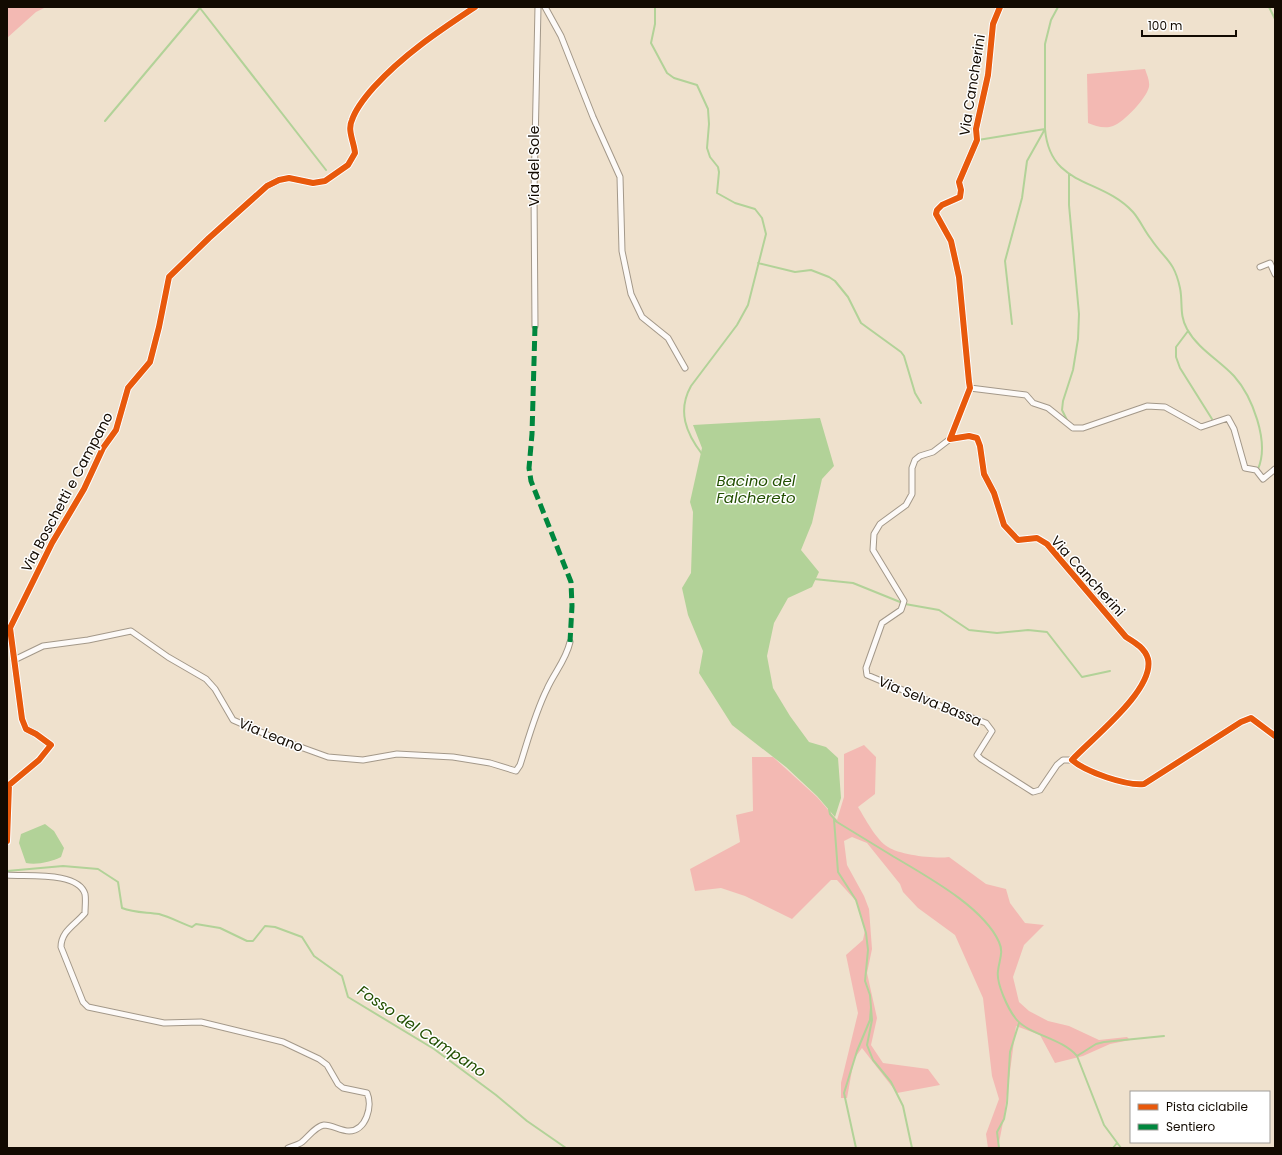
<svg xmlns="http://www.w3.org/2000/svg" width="1282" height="1155" font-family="Poppins,sans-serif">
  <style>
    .forest { fill: #f3b9b3 }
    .water { fill: #b2d298 }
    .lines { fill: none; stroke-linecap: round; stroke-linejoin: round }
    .stream { stroke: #b2d298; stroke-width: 2 }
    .minor-casing { stroke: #a39889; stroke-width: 7 }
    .minor { stroke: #fdfaf8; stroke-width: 5 }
    .quiet { stroke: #00873e; stroke-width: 5; stroke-dasharray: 10 5; stroke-linecap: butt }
    .cycleway-casing { stroke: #fff; stroke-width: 8 }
    .cycleway { stroke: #e8590c; stroke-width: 6 }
    .labels { text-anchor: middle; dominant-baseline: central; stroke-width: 3; stroke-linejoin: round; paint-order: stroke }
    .street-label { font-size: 14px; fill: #120a01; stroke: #fff }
    .water-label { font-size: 15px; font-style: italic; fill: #224f00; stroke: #fff }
  </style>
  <rect width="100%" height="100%" fill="#efe1cd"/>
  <path class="forest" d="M 7,7 L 46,7 L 36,12 L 7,38 Z
    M 1145,69 C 1147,75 1150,81 1149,87 C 1146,99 1124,122 1113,126 C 1105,129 1095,126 1088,123 L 1087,74 Z
    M 864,745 L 876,757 L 875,794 L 858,807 C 865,818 876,840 888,847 C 900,855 934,859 949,857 L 986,884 L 1006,889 L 1010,903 L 1025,923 L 1044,925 L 1024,945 L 1013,977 L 1019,1002 L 1029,1011 L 1048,1021 L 1069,1026 L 1099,1040 L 1127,1037 L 1130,1040 L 1110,1044 L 1083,1056 L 1055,1063 L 1040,1035 L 1016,1026 L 1004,1117 L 998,1148 L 988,1148 L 986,1134 L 999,1099 L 992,1076 L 983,998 L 955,935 L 918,908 L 903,892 L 900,884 L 867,843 L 852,837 L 844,841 L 847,865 L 864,896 L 869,909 L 872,949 L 867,973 L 877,1018 L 871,1045 L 883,1063 L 928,1069 L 940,1085 L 897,1093 L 862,1048 L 854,1059 L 847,1098 L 841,1098 L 841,1083 L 858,1013 L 846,955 L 863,940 L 865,930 L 856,901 L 837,880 L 831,880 L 792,919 L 745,896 L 721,888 L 695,891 L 690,869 L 740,842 L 736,815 L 753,811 L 752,757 L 773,757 L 817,797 L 837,820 L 844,797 L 844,754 Z"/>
  <path class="water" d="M 820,418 L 834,466 L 822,479 L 812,523 L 801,550 L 819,572 L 812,587 L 788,598 L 774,623 L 767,656 L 773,688 L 790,716 L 809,742 L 826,747 L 838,758 L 841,798 L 835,817 L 817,796 L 786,767 L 732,725 L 699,673 L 703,651 L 688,615 L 682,588 L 691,573 L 693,512 L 690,502 L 702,448 L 693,425 Z
    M 45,824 L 54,831 L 64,848 L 61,857 C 51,862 37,865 26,863 L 19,843 L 21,834 Z"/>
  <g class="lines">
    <path class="stream" d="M 655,7 L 655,24 L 651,43 L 667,73 L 674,78 L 697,85 L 708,109 L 709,124 L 707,148 L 710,157 L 718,167 L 719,172 L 717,193 L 735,203 L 755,209 L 762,218 L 766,234 L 748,305 L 737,325 L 691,386 C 677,411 686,433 702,454
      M 1058,7 L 1051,20 L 1045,44 L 1045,129 C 1050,188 1101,177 1133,212 C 1140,220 1144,230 1151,239 C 1165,260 1174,260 1180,288 C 1183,302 1179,315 1187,329 C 1198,349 1219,360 1234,376 C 1252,396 1270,442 1258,469
      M 1269,7 L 1275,19
      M 200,8 L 326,170
      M 105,121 L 200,8
      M 978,140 L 1045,129
      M 758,263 L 795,272 L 811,270 L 829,277 L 835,281 L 848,297 L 861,323 L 901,352 L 904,356 L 915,393 L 921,403
      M 1012,324 L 1005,261 L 1022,198 L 1027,161 L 1045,129
      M 1188,331 L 1176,347 L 1176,357 L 1180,368 L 1212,419
      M 1067,420 L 1062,410 L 1063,401 L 1073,370 L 1078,339 L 1079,314 L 1069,205 L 1069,174
      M 814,579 L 853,583 L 905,604 L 939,610 L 969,630 L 997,633 L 1028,630 L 1047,632 L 1082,677 L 1110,671
      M 829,809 L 830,814 L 837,822 C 855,833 873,844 891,855 C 924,875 983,906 999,942 C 1004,953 999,960 998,971 C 996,983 1008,1009 1016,1019 C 1029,1035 1062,1038 1077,1056 L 1104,1125 L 1121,1148
      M 834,819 L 838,872 L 856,900 L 866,933 L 868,950 L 865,981 L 870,995 L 872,1020 L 867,1045 L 873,1060 L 891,1082 L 903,1106 L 912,1148
      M 7,871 L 63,866 L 98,869 L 118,882 L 122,908 C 134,913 147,912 159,914 C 170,917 181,923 192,927 L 196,924 L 220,928 L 247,941 L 253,941 L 265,926 L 275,927 L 302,937 L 314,956 L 342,976 L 348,997 L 434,1049 L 496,1095 L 527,1121 L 566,1148
      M 1077,1056 L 1096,1044 L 1104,1042 L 1164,1036
      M 856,1148 L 844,1093 L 857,1051 L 870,1020 L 871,1007
      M 999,1148 L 997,1132 L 1004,1119 L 1007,1103 L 1010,1052 L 1019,1023
      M 1113,1148 L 1117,1143"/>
    <defs>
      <path id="minor" d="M 545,7 L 561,36 L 593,117 L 620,177 L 622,251 L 631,294 L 642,317 L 668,338 L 685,368
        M 1000,7 L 993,24 L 988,75 L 976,129 L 977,140 L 959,182 L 961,190 L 960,197 L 942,205 L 937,210 L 936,214 L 951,241 L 959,277 L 969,382 L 970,388 L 950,439 L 969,436 L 977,438 L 980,446 L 984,474 L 994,493 L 1004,525 L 1018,540 L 1037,538 L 1047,544 L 1126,637 C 1134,642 1145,648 1148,659 C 1155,690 1091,739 1072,760 C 1086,772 1126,786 1144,784 L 1241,722 L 1251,718 L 1275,736
        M 1260,267 L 1270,263 L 1275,274
        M 535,326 L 534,192 L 538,7
        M 970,388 L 1026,395 L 1033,403 L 1048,408 L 1073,428 L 1083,428 L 1147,406 L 1165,407 L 1201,427 L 1228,418 L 1234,429 L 1245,468 L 1256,470 L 1263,479 L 1275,469
        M 950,439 L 933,452 L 920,456 L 915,460 L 912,468 L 912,494 L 906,505 L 880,524 L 874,534 L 873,550 L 904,601 L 901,610 L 882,623 L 866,668 L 867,675 L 948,709 L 986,723 L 992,731 L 977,755 L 981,759 L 1033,792 L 1040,790 L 1057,765 L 1063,760 L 1072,760
        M 14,660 L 43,646 L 88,640 L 131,631 L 168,657 L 206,679 L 215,689 L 233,720 L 270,736 L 328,757 L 363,760 L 397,754 L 453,757 L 490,763 L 516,771 L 520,765 C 528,740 535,713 547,689 C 554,673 566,660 570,642
        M 7,841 L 9,785 L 39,760 L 51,745 L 36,734 L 26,729 L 22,719 L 10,628 L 52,543 L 84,489 L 103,448 L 116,430 L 128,388 L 150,362 L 159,327 L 169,277 L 209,238 L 267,186 L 279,180 L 289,178 L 313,183 L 325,181 L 348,165 L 355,153 C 354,142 347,130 352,120 C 356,108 366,96 374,87 C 404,54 439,31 475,7
        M 7,875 C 26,877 78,871 85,894 C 86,900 85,907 85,913 C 75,925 61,931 61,947 L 83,1002 L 88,1007 L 164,1023 L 201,1022 L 283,1042 L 319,1059 L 327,1065 L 338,1084 L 343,1088 L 367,1093 C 373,1106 366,1131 349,1131 C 341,1131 332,1125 324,1125 C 316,1126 308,1137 302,1142 C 298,1145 293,1146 288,1148"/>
    </defs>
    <use href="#minor" class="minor-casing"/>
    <use href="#minor" class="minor"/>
    <path class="quiet" d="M 535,326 L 532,434 L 529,468 L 531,481 L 571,582 L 572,606 L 570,642"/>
    <defs>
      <path id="cycleway" d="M 1000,7 L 993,24 L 988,75 L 976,129 L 977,140 L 959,182 L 961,190 L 960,197 L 942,205 L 937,210 L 936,214 L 951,241 L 959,277 L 969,382 L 970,388 L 950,439 L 969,436 L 977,438 L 980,446 L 984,474 L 994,493 L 1004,525 L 1018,540 L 1037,538 L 1047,544 L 1126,637 C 1134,642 1145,648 1148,659 C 1155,690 1091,739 1072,760 C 1086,772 1126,786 1144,784 L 1241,722 L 1251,718 L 1275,736
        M 7,841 L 9,785 L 39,760 L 51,745 L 36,734 L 26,729 L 22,719 L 10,628 L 52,543 L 84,489 L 103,448 L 116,430 L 128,388 L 150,362 L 159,327 L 169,277 L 209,238 L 267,186 L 279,180 L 289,178 L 313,183 L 325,181 L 348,165 L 355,153 C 354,142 347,130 352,120 C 356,108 366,96 374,87 C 404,54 439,31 475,7"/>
    </defs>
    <use href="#cycleway" class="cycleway-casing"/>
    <use href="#cycleway" class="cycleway"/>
  </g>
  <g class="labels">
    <g class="street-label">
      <text transform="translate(972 85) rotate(-81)">Via Cancherini</text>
      <text transform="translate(534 166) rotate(-90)">Via del Sole</text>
      <text transform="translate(67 492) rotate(-62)">Via Boschetti e Campano</text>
      <text transform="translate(1088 576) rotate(48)">Via Cancherini</text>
      <text transform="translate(930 701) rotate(22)">Via Selva Bassa</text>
      <text transform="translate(271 735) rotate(22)">Via Leano</text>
    </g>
    <g class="water-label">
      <text x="756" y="480">Bacino del<tspan x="756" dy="17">Falchereto</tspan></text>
      <text transform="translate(422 1031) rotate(34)">Fosso del Campano</text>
    </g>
  </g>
  <rect width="1282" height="1155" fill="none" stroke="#120a01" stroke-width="16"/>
  <rect x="1130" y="1091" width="140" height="52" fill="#ffffff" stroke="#a09d99"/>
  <rect x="1138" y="1104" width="20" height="6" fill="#e8590c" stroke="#a09d99"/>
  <text x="1166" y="1111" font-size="12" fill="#120a01">Pista ciclabile</text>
  <rect x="1138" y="1124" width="20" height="6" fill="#00873e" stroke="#a09d99"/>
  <text x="1166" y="1131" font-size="12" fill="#120a01">Sentiero</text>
  <path d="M1142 30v6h94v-6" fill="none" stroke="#120a01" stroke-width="2"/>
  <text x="1148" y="30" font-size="12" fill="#120a01" stroke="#ffffff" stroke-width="3" paint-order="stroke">100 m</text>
</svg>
